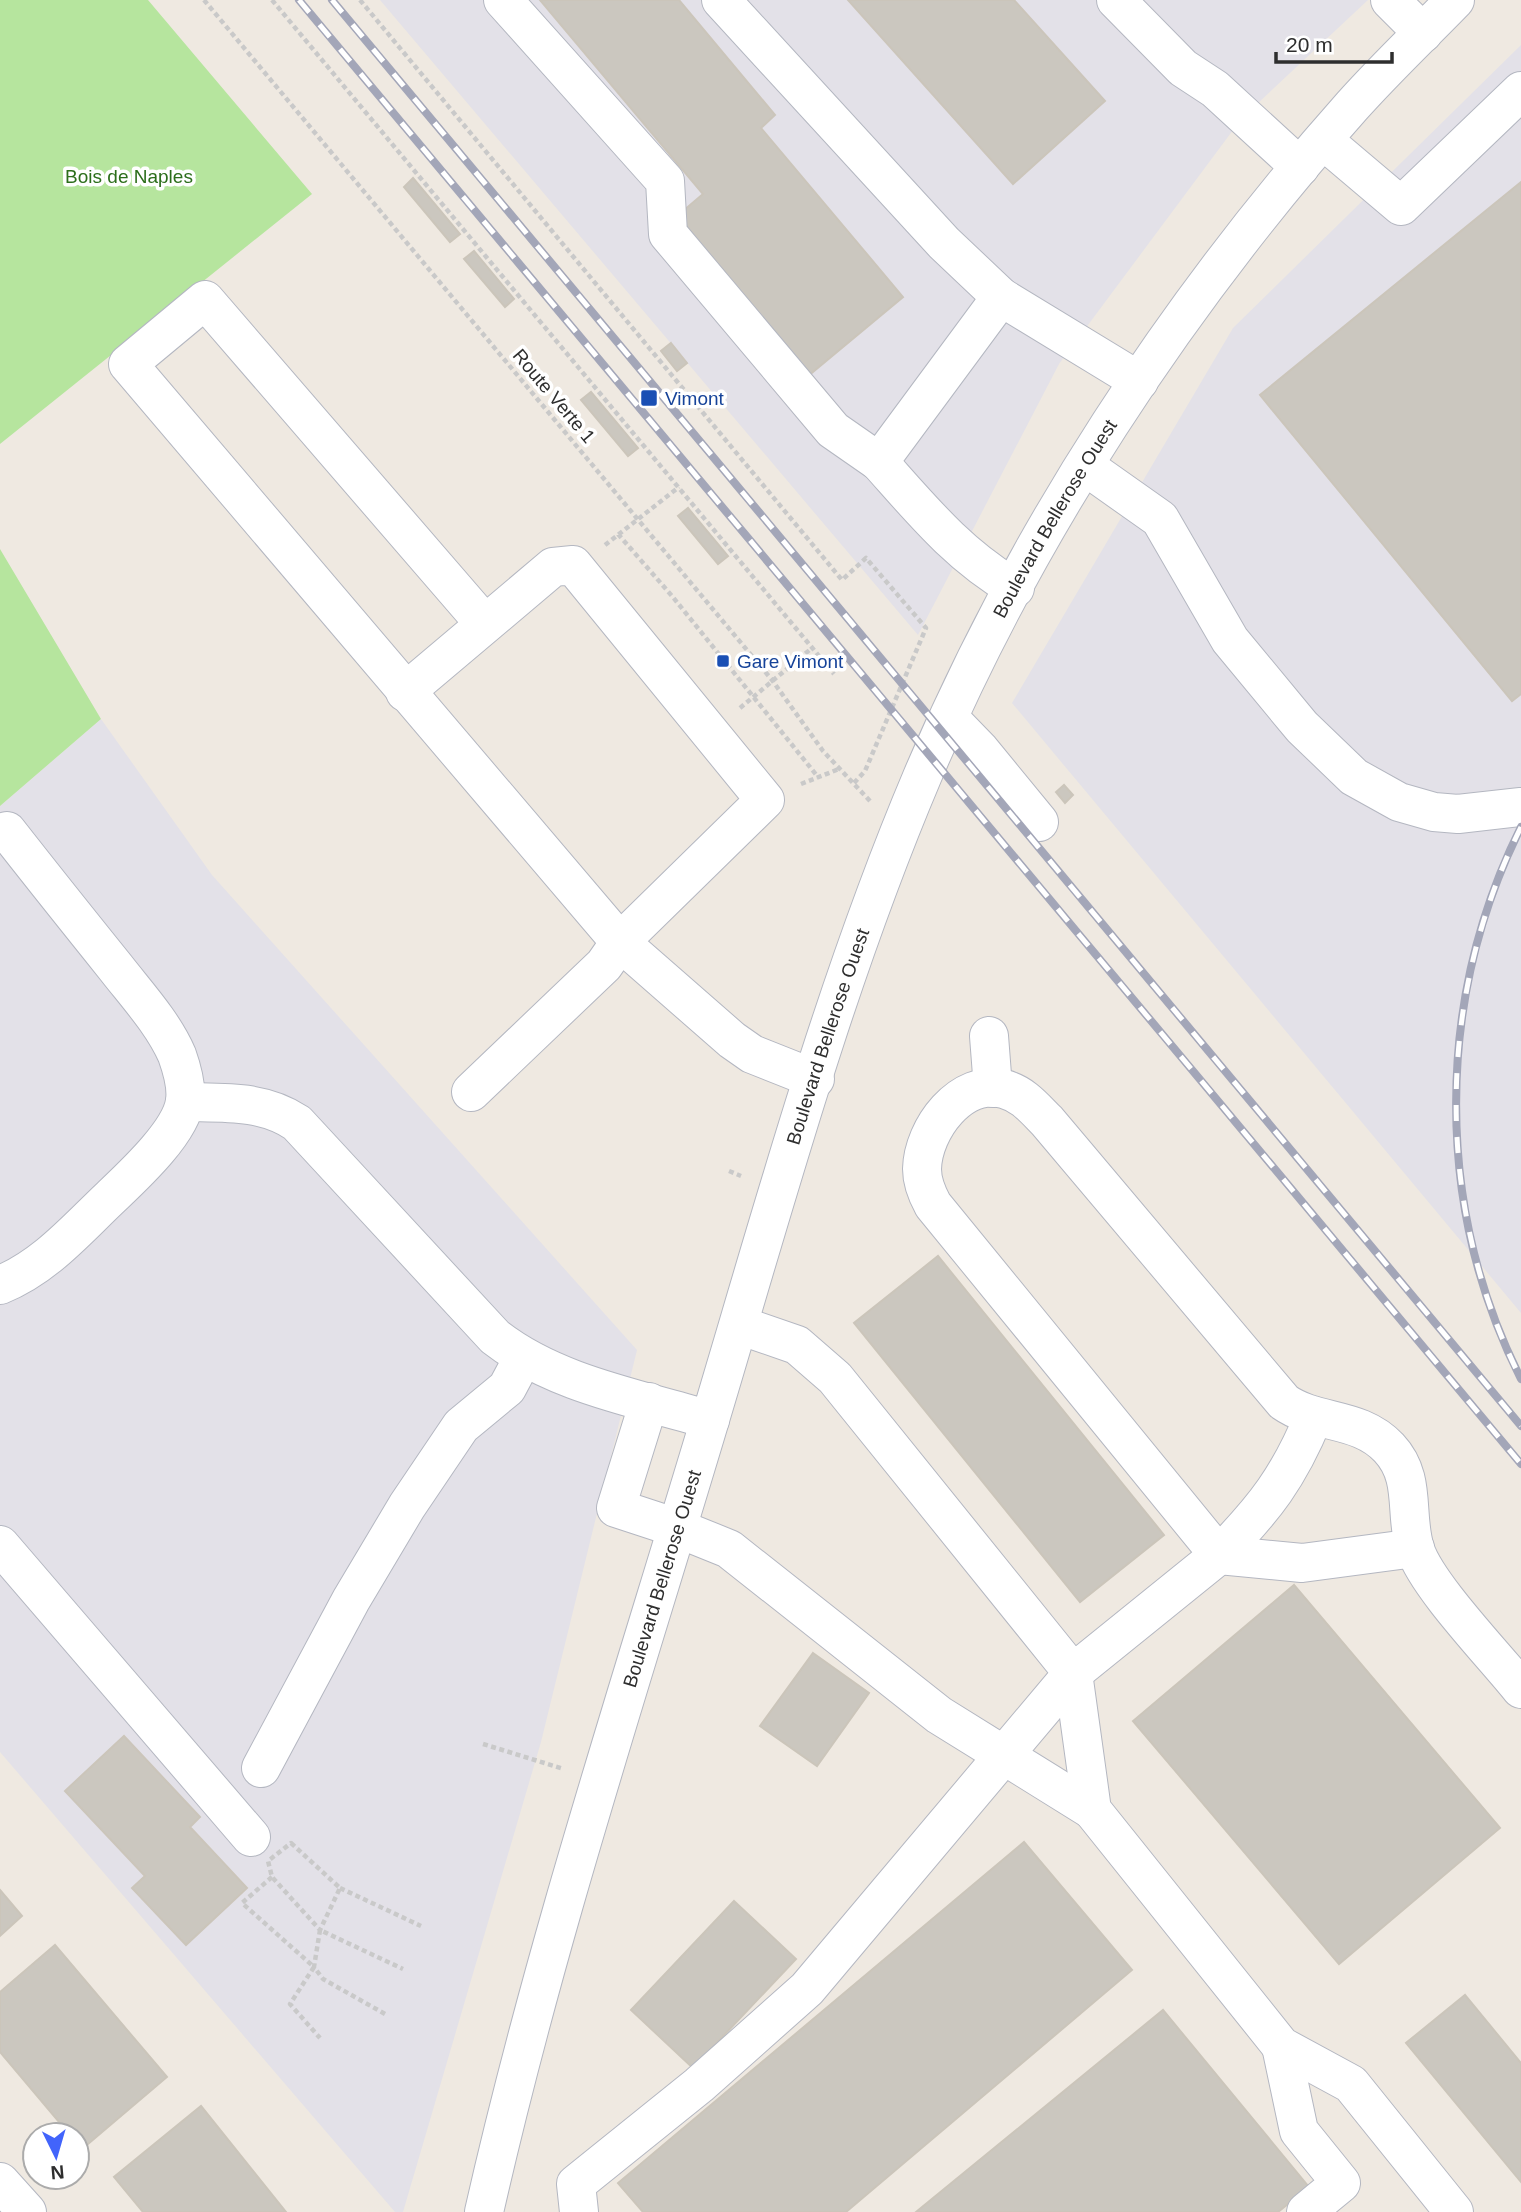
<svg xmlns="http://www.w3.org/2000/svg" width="1521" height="2212" font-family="Arial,sans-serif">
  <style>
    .industrial { fill: #e3e1e8 }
    .green { fill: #b6e59e }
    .building { fill: #cbc7bf; stroke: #cbc5ba; stroke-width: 2 }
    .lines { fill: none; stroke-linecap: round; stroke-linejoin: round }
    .minor-casing { stroke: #b4b7c1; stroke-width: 40 }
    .path { stroke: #c9c9c9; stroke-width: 4.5; stroke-dasharray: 5 3.5; stroke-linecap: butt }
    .minor { stroke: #fff; stroke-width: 38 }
    .rail-casing { stroke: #a3a6b8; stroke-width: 8 }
    .rail { stroke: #fff; stroke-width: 5; stroke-dasharray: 16; stroke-linecap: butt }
    .transit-dot { fill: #1a4fb4; stroke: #fff; stroke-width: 2.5 }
    .labels { text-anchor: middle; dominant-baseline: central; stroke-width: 7; stroke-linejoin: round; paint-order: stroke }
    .park-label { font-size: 19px; fill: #2c6e1b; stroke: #fff }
    .street-label { font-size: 19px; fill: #2e2e2e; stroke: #fff }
    .transit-label { font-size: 19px; fill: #164399; stroke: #fff; text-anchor: start }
  </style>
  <rect width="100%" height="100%" fill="#efe9e1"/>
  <path class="industrial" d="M 380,0 L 1368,0 L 1242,118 L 1059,364 L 918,635 Z
    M 1521,45 L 1521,1313 L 1012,703 L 1233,328 Z
    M 101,719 L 212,875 L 637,1350 L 541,1742 L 403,2212 L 395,2212 L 0,1752 L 0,806 Z"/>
  <path class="green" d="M 0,0 L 148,0 L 312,194 L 0,444 Z
    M 0,549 L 101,719 L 0,806 Z"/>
  <path class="building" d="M 540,0 L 679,0 L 775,115 L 761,128 L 903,297 L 802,381 L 670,222 L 703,194 Z
    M 848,0 L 1014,0 L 1105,101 L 1013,184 Z
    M 413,178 L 460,234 L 450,242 L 404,187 Z
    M 1521,182 L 1521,694 L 1512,701 L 1260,395 Z
    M 474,251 L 514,299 L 505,307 L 464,259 Z
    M 671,343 L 687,363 L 677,371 L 661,351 Z
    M 591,392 L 638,448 L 628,456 L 581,400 Z
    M 688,508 L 728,556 L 718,564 L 678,516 Z
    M 1064,785 L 1073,795 L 1065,803 L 1056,792 Z
    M 938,1256 L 1164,1535 L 1080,1602 L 854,1323 Z
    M 1294,1585 L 1500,1828 L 1339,1964 L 1133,1721 Z
    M 813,1653 L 869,1693 L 817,1766 L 760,1726 Z
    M 124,1736 L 200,1817 L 190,1827 L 247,1888 L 186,1945 L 132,1888 L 145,1876 L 65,1791 Z
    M 1024,1842 L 1132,1970 L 846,2212 L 643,2212 L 618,2183 Z
    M 0,1890 L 22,1916 L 0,1936 Z
    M 734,1901 L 796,1959 L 693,2068 L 631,2010 Z
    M 55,1945 L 167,2077 L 82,2149 L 77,2143 L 77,2135 L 70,2135 L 0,2052 L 0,1992 Z
    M 1465,1995 L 1521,2063 L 1521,2182 L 1406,2043 Z
    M 1163,2010 L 1309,2187 L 1278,2212 L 916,2212 Z
    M 201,2106 L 286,2212 L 143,2212 L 114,2177 Z"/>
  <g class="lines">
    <defs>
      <g id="minor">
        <path d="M 503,0 L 665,181 L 668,234 L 833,430 L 879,462"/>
        <path d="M 721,0 L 944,243 L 1001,297"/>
        <path d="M 1116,0 L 1183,68 L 1215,89 L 1300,167"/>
        <path d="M 1390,0 L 1423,33"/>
        <path d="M 1323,140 L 1401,206 L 1521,91"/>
        <path d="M 1085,466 L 1160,519 L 1230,640 L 1302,727 L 1354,777 L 1399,802 L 1434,812 L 1458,814 L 1521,807"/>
        <path d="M 1015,588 C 959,556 921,509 879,462 L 1001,297 L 1139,381"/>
        <path d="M 484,623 L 205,300 L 128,364 L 620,942 L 732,1040 L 752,1054 L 815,1079"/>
        <path d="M 405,692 L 553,567 L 573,565 L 765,800 L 620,942 L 604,965 L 471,1092"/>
        <path d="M 949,718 L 980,750 L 1039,822"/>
        <path d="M 989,1036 L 993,1088"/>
        <path d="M 185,1102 C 224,1103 263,1100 297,1123 L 495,1337 C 555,1384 637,1398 710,1420"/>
        <path d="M 0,1285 C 45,1267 77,1229 111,1197 C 133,1176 181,1132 185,1101 C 187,1086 182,1069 177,1055 C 163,1023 137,995 116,968 C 79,922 43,877 7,831"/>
        <path d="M 739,1325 L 797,1345 L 835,1378 L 1073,1673 L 1219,1555 L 933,1205 C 927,1194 922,1182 922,1169 C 923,1129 961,1078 1004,1089 C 1023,1094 1034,1108 1047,1121 L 1284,1402 C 1317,1425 1359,1416 1389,1448 C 1417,1478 1404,1513 1415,1549 C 1427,1586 1494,1655 1521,1689"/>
        <path d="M 649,1402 L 616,1508 L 677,1528 L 729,1549 L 939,1715 L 1092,1810"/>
        <path d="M 0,1545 L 251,1837"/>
        <path d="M 1219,1555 L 1302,1563 L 1415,1548"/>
        <path d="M 1219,1555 C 1265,1508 1289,1477 1314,1416"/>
        <path d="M 1073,1673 L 1092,1810 L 1281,2046 L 1351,2084 L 1454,2212"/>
        <path d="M 261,1768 L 351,1600 L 407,1506 L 461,1426 L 507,1388 L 523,1358"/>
        <path d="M 1281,2046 L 1299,2131 L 1341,2183 L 1306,2212"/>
        <path d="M 0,2182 L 27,2212"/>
        <path id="s1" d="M 484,2212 C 541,1960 621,1714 696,1466 C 766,1236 828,999 922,777 C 1025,533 1177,303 1352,106 C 1385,69 1421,35 1455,0"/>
        <path d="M 579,2212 L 576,2184 L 699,2085 L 807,1989 L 1073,1673"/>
      </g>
    </defs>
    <use href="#minor" class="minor-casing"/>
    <path class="path" d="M 204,0 L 772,680 L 823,751 L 870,801
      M 272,0 L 834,674
      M 360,0 L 842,580 L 866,558 L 926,628 L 865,771 L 853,784
      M 618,534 L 672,596 L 818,777
      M 605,545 L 679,487
      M 740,708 L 812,648
      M 801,784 L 839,769
      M 729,1171 L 741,1176
      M 483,1744 L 564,1769
      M 291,1843 L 340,1888 L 320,1930 L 272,1877 L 268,1861 Z
      M 272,1877 L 242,1903 L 314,1967 L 290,2004 L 320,2038
      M 340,1888 L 421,1926
      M 385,2014 L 323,1979 L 314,1967 L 320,1930 L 403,1969"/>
    <use href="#minor" class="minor"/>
    <defs>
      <path id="rail" d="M 299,0 L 1521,1464
        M 332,0 L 1521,1426
        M 1521,827 C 1435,1000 1434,1207 1521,1379"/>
    </defs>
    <use href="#rail" class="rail-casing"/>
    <use href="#rail" class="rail"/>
  </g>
  <g class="transit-dot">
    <rect x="640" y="389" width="18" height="18" rx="3.5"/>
    <rect x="716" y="654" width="14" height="14" rx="3.5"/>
  </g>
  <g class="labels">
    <g class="park-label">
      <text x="129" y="176">Bois de Naples</text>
    </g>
    <g class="street-label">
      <text transform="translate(554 396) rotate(50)">Route Verte 1</text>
      <text stroke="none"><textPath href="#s1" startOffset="1792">Boulevard Bellerose Ouest</textPath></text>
      <text stroke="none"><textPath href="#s1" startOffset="1225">Boulevard Bellerose Ouest</textPath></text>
      <text stroke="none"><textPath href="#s1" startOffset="658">Boulevard Bellerose Ouest</textPath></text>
    </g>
    <g class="transit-label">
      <text x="665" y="398">Vimont</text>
      <text x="737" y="661">Gare Vimont</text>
    </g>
  </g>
  <g transform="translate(56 2156) rotate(175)"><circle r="33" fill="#ffffff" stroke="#ababab" stroke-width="2"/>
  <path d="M0-5L12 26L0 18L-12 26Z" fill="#4264fb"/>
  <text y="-10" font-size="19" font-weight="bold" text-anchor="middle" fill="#2e2e2e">N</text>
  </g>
  <path d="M1276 52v10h116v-10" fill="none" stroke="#2e2e2e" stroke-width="3.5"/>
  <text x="1286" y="52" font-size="21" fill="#2e2e2e" stroke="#ffffff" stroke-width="5" paint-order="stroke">20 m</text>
</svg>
